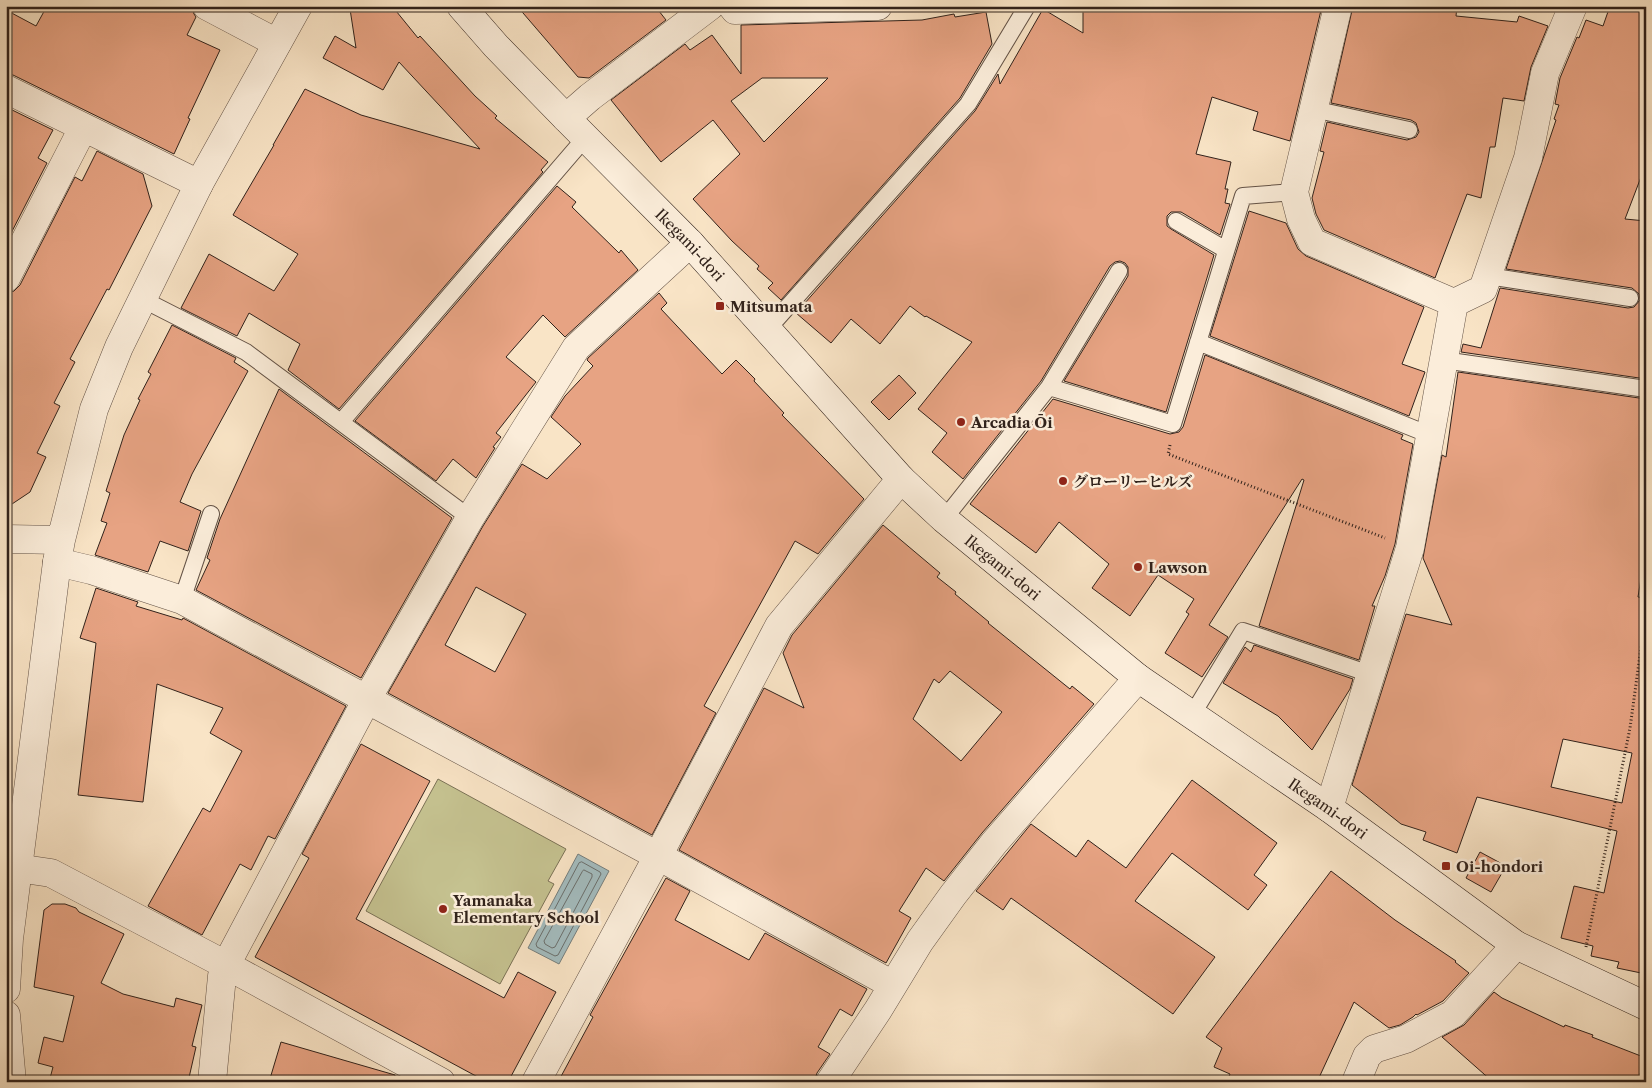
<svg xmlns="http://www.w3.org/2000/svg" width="1652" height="1088" font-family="'Libre Caslon Text','Noto Serif JP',serif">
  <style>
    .green { fill: #c5c290; stroke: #7b7256 }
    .water { fill: #a3bcbf; stroke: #757e7d }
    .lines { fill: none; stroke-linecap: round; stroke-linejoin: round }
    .shore { stroke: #6a6f6d; stroke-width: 1 }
    .building { fill: #e7a383; stroke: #31221b; fill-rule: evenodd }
    .service-casing { stroke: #635246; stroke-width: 18 }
    .minor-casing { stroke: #635246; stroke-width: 29 }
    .tertiary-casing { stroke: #635246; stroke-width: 29 }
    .secondary-casing { stroke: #31221b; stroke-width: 29 }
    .path { stroke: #31221b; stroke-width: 3; stroke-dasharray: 1 2.5; stroke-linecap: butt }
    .service { stroke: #fbedda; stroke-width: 16 }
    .minor { stroke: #fbedda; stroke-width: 28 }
    .tertiary { stroke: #fbedda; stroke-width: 28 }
    .secondary { stroke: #fbedda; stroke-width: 28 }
    .poi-dot { fill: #8f2418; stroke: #fbedda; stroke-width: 2 }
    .labels { text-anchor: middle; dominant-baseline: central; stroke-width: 5; stroke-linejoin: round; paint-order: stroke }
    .street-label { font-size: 15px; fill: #31221b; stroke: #fbedda }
    .poi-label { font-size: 15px; font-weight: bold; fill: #31221b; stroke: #fbedda; text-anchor: start }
  </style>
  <rect width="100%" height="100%" fill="#f9e4c6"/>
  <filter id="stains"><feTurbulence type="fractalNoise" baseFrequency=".004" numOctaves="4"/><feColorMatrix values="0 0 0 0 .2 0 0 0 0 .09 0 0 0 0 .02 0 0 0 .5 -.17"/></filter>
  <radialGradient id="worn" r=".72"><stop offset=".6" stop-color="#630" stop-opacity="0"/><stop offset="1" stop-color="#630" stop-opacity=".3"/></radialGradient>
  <path class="green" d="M 438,779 L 566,849 L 548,881 L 554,884 L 500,984 L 366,911 Z"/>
  <path class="water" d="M 578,854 L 609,871 L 559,964 L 528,948 Z"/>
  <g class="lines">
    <path class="shore" d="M 582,862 L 600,872 L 601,874 L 558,955 L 555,956 L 537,947 L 536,944 L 579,863 Z
      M 584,870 L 592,874 L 592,877 L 555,947 L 552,948 L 545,944 L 544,941 L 582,872 Z"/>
  </g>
  <path class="building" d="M 47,6 L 191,6 L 194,14 L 196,17 L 187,35 L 220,50 L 188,118 L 190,119 L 174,154 L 13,75 L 6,74 L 6,10 L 36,26 Z
    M 366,6 L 392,6 L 418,38 L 420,36 L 475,96 L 497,116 L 495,118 L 548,162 L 541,170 L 543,172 L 339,409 L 288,370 L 300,344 L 249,313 L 237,336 L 181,308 L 209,254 L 274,291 L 298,254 L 233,215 L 274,145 L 273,145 L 305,89 L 361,115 L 480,149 L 399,62 L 383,90 L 323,58 L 335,36 L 356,48 L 350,9 Z
    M 517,6 L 655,6 L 666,20 L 589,78 L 578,77 Z
    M 1083,6 L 1322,6 L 1290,141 L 1253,130 L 1258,112 L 1212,97 L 1196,154 L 1231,162 L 1225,189 L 1228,189 L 1225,203 L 1230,204 L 1220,235 L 1181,212 L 1171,212 L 1167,216 L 1167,226 L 1171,229 L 1214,255 L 1166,412 L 1064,381 L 1128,276 L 1128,267 L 1125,263 L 1120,261 L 1115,262 L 1110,266 L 1041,381 L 963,479 L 932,452 L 947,433 L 918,409 L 972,342 L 926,316 L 925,317 L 910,306 L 880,344 L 851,319 L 831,343 L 796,313 L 975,111 L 998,74 L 1000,84 L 1043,9 L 1083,33 Z
    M 1353,6 L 1457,6 L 1456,16 L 1517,22 L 1519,16 L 1548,26 L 1531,67 L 1524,101 L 1503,98 L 1495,147 L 1490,147 L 1481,198 L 1467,194 L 1435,278 L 1324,230 L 1316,214 L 1312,198 L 1324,152 L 1320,151 L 1327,122 L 1407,140 L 1416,137 L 1419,132 L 1416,123 L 1411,120 L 1331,103 Z
    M 1610,6 L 1646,6 L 1646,164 L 1625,219 L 1646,221 L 1646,379 L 1461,352 L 1463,344 L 1481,348 L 1500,288 L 1628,308 L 1634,307 L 1640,300 L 1639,294 L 1632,288 L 1506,269 L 1556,120 L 1554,119 L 1559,105 L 1555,104 L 1560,78 L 1577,37 L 1579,38 L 1586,20 L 1603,26 Z
    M 986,12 L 992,44 L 960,98 L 781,300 L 768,288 L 773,283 L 757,269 L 759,266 L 732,241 L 693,199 L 740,154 L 713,120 L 661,162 L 611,100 L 685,44 L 690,50 L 712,35 L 741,74 L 741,25 L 922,20 L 954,14 L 955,17 ZM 762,78 L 828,78 L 764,142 L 731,101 Z
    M 6,107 L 53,130 L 38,158 L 47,163 L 6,243 Z
    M 97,151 L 143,174 L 152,206 L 109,290 L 107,289 L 70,359 L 75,362 L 54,403 L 60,406 L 37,453 L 46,457 L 30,492 L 6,508 L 6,294 L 14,291 L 20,285 L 75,177 L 82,181 Z
    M 557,186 L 576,202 L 572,207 L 619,253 L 621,250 L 638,270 L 565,337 L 543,315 L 506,357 L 536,382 L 496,433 L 501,437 L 493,447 L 495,448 L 476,478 L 453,459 L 436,481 L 355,421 Z
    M 1249,211 L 1286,223 L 1298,249 L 1306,256 L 1424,307 L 1402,364 L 1425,372 L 1409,416 L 1210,336 Z
    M 659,293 L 667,303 L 661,309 L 722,374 L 736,360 L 755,379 L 754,381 L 784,413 L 782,415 L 864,499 L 818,554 L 795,541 L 704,706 L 716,713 L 652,835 L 388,693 L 483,526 L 522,464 L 547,479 L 581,444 L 551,417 L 565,396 L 593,366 L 587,360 L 588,358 ZM 476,587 L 526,614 L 495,672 L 445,645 Z
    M 172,325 L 236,358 L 234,362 L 248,371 L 192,474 L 180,502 L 201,511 L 188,551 L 160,541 L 148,572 L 95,555 L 107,523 L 101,521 L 110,493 L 106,491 L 124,435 L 140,400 L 138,399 L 151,374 L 148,372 Z
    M 1205,355 L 1403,435 L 1401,439 L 1413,444 L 1395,544 L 1385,576 L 1372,606 L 1375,606 L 1359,660 L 1259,626 L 1304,480 L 1302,479 L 1209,625 L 1228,637 L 1202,677 L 1165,653 L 1189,614 L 1186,612 L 1194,599 L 1158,575 L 1130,616 L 1092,588 L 1109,564 L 1059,522 L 1036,553 L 970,504 L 1053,399 L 1170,434 L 1179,432 L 1183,427 Z
    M 1458,372 L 1646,399 L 1646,547 L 1638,597 L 1646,598 L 1646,974 L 1617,968 L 1619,962 L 1591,956 L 1593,946 L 1561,938 L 1574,886 L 1604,893 L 1617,831 L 1477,797 L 1457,853 L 1423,840 L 1426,832 L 1401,824 L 1352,785 L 1406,614 L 1452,625 L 1423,558 L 1442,455 L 1446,457 ZM 1563,739 L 1632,753 L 1622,803 L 1551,787 Z
    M 899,375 L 916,393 L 889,420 L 871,402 Z
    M 279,389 L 452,518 L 361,678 L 196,590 L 210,560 L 207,558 L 220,519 Z
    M 883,525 L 940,573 L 937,577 L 956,592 L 955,594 L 989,622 L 988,623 L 1070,689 L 1072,686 L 1094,704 L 982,833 L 944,881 L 926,868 L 899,911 L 911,918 L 886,963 L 679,850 L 764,688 L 804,708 L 783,653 L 792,635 ZM 950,671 L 1002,712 L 961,761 L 913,719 L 934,679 L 939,683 Z
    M 96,588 L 138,602 L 136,606 L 182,620 L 183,618 L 346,706 L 275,839 L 268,836 L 251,870 L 240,864 L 202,935 L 148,906 L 203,808 L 210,812 L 242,751 L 210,733 L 223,708 L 157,684 L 143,802 L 78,795 L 96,643 L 80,638 Z
    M 1254,645 L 1353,679 L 1350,689 L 1312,750 L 1278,716 L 1223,683 L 1245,647 L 1251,652 Z
    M 361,744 L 430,781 L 356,919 L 504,998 L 518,972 L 556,992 L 508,1082 L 487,1082 L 255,957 L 309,858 L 302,854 Z
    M 1192,780 L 1277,843 L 1254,875 L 1267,885 L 1248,910 L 1172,853 L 1135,901 L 1215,957 L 1173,1014 L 1011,898 L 1003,910 L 976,891 L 1031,824 L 1076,857 L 1088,840 L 1126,868 Z
    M 1480,852 L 1506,866 L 1491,892 L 1466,878 Z
    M 1331,871 L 1395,920 L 1456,961 L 1455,962 L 1469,973 L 1443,1001 L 1417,1015 L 1416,1014 L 1413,1017 L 1400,1025 L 1389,1028 L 1354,1002 L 1317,1082 L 1227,1082 L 1230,1074 L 1214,1067 L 1222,1048 L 1206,1037 Z
    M 666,878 L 690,891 L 675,920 L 749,960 L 765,933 L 867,989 L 852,1016 L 840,1009 L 818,1047 L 830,1054 L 817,1073 L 814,1082 L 558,1082 L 593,1017 L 590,1015 Z
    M 52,904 L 65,904 L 76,908 L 79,912 L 124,934 L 101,983 L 123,994 L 174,1007 L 176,998 L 202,1005 L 192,1046 L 196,1047 L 188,1082 L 49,1082 L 53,1067 L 38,1063 L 44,1037 L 63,1042 L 74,996 L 34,987 L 44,910 Z
    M 1494,992 L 1502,998 L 1564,1027 L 1565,1025 L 1593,1035 L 1592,1037 L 1646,1058 L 1637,1082 L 1493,1082 L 1442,1037 L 1464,1025 Z
    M 281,1042 L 395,1075 L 394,1082 L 269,1082 Z"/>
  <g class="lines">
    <defs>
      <path id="service" d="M 1313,109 L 1409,130
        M 1176,221 L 1226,250
        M 1488,276 L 1630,298
        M 142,299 L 246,352 L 470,518
        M 767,330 L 968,104 L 1027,6
        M 1198,342 L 1430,435
        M 1443,360 L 1646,389
        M 1049,387 L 1119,271
        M 341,422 L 585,138
        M 944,519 L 1049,387 L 1173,424 L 1243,196 L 1294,192
        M 182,600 L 211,514
        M 1192,715 L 1243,631 L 1370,674"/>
      <path id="minor" d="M 207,6 L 277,43
        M 732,6 L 735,10 L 878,6
        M 1338,6 L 1294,192 L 1301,219 L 1312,242 L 1454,303
        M 6,89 L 199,184
        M 566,118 L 590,97 L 710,6
        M 6,278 L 83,128
        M 57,562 L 91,570 L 182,600 L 658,856 L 893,985
        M 1329,808 L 1410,548 L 1454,303 L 1483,289 L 1528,158 L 1545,73 L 1573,6
        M 17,868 L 51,873 L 226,965 L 441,1082
        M 212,1082 L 222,976 L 226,965 L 367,699 L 470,518 L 576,348 L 690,243
        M 536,1082 L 658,856 L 779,626 L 901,479
        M 830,1082 L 878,1010 L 920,941 L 953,895 L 994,843 L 1138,678
        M 1356,1082 L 1367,1056 L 1374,1049 L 1406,1039 L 1453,1014 L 1516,945"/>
      <path id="tertiary" d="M 6,539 L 61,540
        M 6,989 L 9,939 L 57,562 L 61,540 L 94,409 L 119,347 L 199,184 L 298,6
        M 6,1015 L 12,1082"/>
      <g id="secondary">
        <path id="s1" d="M 461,6 L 496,46 L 566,118 L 690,243 L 901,479 L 944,519 L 1138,678 L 1329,808 L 1516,945 L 1646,1006"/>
      </g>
    </defs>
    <use href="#service" class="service-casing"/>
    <use href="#minor" class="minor-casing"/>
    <use href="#tertiary" class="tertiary-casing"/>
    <use href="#secondary" class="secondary-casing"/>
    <path class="path" d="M 1170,445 L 1168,454 L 1385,538
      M 1586,947 L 1630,728 L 1646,611"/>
    <use href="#service" class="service"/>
    <use href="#minor" class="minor"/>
    <use href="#tertiary" class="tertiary"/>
    <use href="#secondary" class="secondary"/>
  </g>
  <g class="poi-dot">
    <rect x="715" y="301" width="10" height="10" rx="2.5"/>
    <circle cx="961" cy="422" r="5"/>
    <circle cx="1063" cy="481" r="5"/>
    <circle cx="1138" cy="567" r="5"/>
    <rect x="1441" y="861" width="10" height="10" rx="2.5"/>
    <circle cx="443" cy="909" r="5"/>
  </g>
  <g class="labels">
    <g class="street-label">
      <text stroke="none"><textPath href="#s1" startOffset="331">Ikegami-dori</textPath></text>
      <text stroke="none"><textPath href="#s1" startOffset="781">Ikegami-dori</textPath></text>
      <text stroke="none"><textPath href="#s1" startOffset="1186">Ikegami-dori</textPath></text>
    </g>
    <g class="poi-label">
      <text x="730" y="306">Mitsumata</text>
      <text x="971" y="422">Arcadia Ōi</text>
      <text x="1073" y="481">グローリーヒルズ</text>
      <text x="1148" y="567">Lawson</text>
      <text x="1456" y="866">Oi-hondori</text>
      <text x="453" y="900">Yamanaka<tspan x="453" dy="17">Elementary School</tspan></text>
    </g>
  </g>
  <rect width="1652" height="1088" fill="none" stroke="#f9e4c6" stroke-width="25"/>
  <rect x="8" y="8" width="1637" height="1073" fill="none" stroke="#31221b" stroke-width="2.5"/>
  <rect x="12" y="12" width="1627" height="1063" fill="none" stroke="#31221b"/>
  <rect width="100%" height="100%" filter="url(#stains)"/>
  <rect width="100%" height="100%" fill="url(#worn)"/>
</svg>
